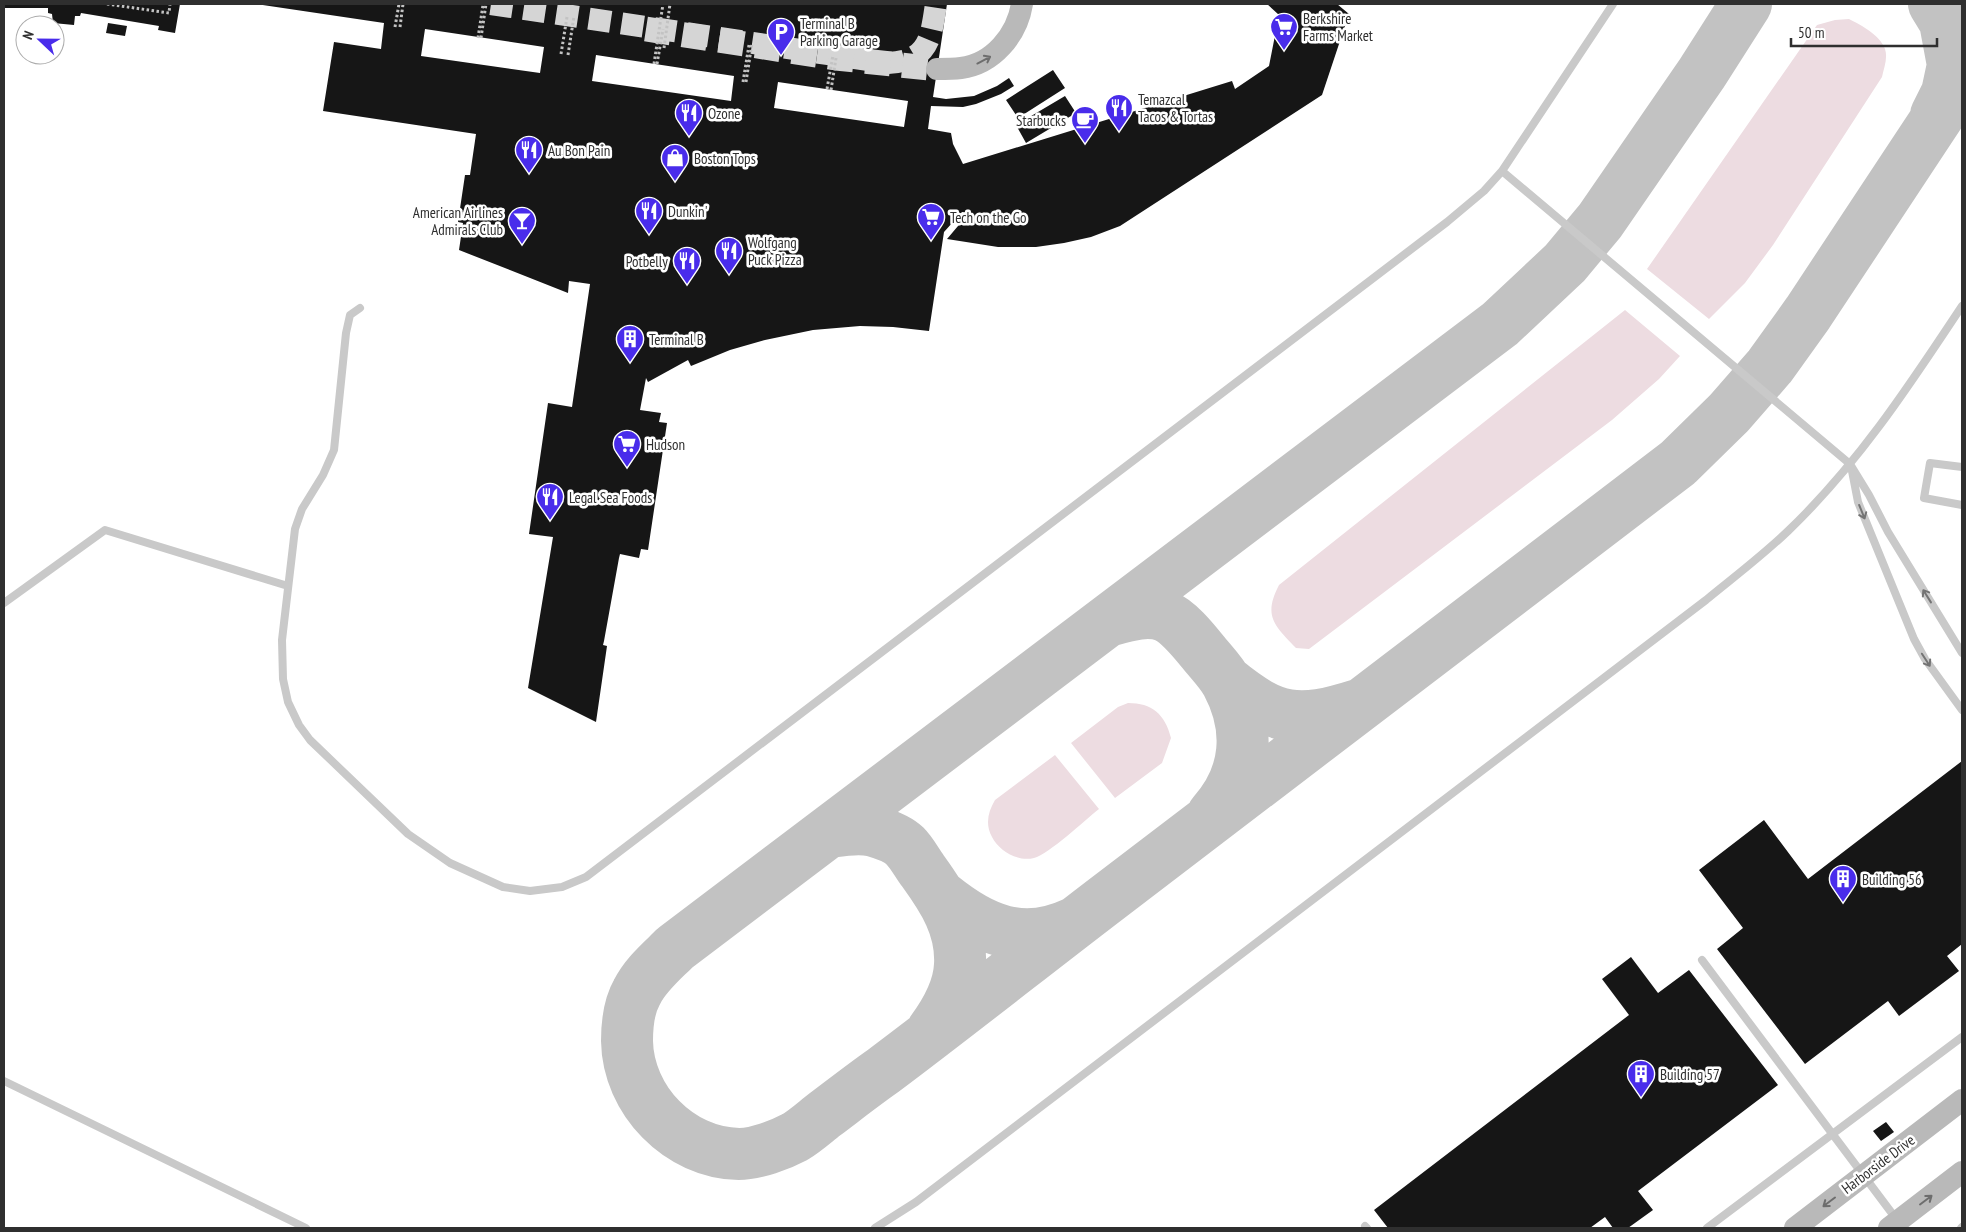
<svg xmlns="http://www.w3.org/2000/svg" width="1966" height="1232" font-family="'PT Sans Narrow',sans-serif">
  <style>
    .green { fill: #eddce1 }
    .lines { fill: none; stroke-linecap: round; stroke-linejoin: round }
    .taxiway { stroke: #c2c2c2; stroke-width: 52 }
    .building { fill: #161616; fill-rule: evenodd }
    .secondary-tunnel { stroke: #d5d5d5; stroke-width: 22; stroke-dasharray: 22 11; stroke-linecap: butt }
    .primary-tunnel { stroke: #d5d5d5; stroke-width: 25; stroke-dasharray: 25 12; stroke-linecap: butt }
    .path { stroke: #c3c3c3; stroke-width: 3; stroke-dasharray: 2.5 2.5; stroke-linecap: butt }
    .lane { stroke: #c9c9c9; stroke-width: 8 }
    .secondary { stroke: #b9b9b9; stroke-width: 22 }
    .path-bridge { stroke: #c3c3c3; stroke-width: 3; stroke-dasharray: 2.5 2.5; stroke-linecap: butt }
    .oneway { stroke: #6d6d6d }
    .oneway2 { stroke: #747474 }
    .labels { text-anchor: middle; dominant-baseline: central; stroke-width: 5; stroke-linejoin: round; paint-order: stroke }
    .poi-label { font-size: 15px; fill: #2f2f2f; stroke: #fff; text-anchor: start }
    .street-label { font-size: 15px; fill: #2f2f2f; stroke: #fff }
  </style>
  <rect width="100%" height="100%" fill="#fff"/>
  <path class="green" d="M 1849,19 C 1861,25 1880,35 1885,49 C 1888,58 1884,68 1882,77 L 1773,245 L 1745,283 L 1709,319 L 1647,269 L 1817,25 L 1835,20 Z
    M 1625,310 L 1680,356 L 1659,379 L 1612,420 L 1309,649 L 1296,648 C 1274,625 1263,616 1279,585 Z
    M 1128,703 C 1152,703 1165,714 1171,738 L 1162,763 L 1115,798 L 1071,743 L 1118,707 Z
    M 1055,755 L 1099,809 C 1085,820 1049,854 1034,858 C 1018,862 999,851 992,837 C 985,824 988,812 995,800 Z"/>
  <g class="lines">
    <path class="taxiway" d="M 1746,4 L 1702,73 L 1600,221 L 1565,263 L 1500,324 L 675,948 C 662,961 646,974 637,992 C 629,1006 627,1025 627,1041 C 628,1100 679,1153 739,1154 C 756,1154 780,1145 795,1137 C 805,1131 815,1122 824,1115 C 844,1100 863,1085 883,1071 C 959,1014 1033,955 1109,897 C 1298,751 1489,609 1678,463 L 1729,413 L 1770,366 L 1808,313 L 1962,80
      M 1934,4 L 1945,22 L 1953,65 L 1947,93 L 1936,115
      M 1108,621 C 1126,616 1147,609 1165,616 C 1179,622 1194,641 1203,652 C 1211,662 1221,672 1227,683 C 1251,728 1248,775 1213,814
      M 1226,681 C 1275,721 1298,724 1358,705
      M 829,832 C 843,830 860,827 874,831 C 884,834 898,839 905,846 C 912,853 917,863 923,871 C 944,900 962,928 960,965 C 959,990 946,1012 932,1031
      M 942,897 C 983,930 1023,947 1074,923"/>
  </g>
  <path class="building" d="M 4,4 L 180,4 L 175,33 L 158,30 L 159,26 L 81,13 L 80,16 L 75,16 L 74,25 L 53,23 L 52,14 L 48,13 L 48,8 L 4,8 Z
    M 256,4 L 947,4 L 933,97 L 946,99 L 974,96 L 997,86 L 1009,78 L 1014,86 L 1001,94 L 976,104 L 963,107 L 931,106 L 928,129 L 951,133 L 953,144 L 963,164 L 1232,81 L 1235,89 L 1269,66 L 1279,15 L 1267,4 L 1337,4 L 1349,14 L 1322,95 L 1120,226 L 1091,237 L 1064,243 L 1036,247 L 998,247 L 947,239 L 969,213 L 962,212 L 944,232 L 929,331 L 893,327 L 860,326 L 813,330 L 765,340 L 730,350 L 691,366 L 688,360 L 648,382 L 646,378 L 640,410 L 661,413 L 659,422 L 667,423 L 648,550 L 641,549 L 639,558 L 620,554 L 619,558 L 604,641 L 603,645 L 607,646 L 596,722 L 528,688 L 553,537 L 529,534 L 548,403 L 572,407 L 590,284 L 569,281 L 568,293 L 459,250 L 463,223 L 458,222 L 465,175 L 470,175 L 476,134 L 323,111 L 334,42 L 381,49 L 384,23 ZM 425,29 L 544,47 L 540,73 L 421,56 ZM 596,55 L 734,76 L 731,101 L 592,81 ZM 778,82 L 908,101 L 904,127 L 774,108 Z
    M 108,23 L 127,26 L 125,36 L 106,33 Z
    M 1053,70 L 1065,88 L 1018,118 L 1006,100 Z
    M 1065,96 L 1076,113 L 1026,143 L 1016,125 Z
    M 1962,761 L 1962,944 L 1947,956 L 1959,971 L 1899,1016 L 1888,1001 L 1805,1064 L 1717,949 L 1743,928 L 1699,870 L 1764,820 L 1808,879 Z
    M 1631,957 L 1658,993 L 1689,970 L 1778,1085 L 1638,1191 L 1653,1210 L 1628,1228 L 1613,1228 L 1605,1217 L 1590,1228 L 1388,1228 L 1374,1210 L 1629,1015 L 1602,979 Z
    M 1886,1122 L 1894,1132 L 1881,1141 L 1873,1131 Z"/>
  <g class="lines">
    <path class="secondary-tunnel" d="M 491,4 L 888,63 C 929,61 931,38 936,4"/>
    <path class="primary-tunnel" d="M 646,29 L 836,58 L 937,69"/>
    <path class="path" d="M 107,4 L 169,13 L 170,4
      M 395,27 L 399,4
      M 400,27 L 403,4
      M 478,38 L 483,5
      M 664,48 L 670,4
      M 561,54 L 567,17
      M 654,64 L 663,4
      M 743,82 L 749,45
      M 831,90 L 836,58"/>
    <path class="lane" d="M 1502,171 L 1850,464 L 1869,495 L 1888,532 L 1962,653
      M 360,308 L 350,315 L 346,333 L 334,450 L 323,475 L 302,509 L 295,529 L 282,640 L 283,679 L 288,702 L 299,725 L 310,740 L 408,834 L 450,863 L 503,887 L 530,891 L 562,887 L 586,877 L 1447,222 L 1484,191 L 1502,171 L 1613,4
      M 1962,467 L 1930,463 L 1924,498 L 1962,505
      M 1852,471 L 1858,502 L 1914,639 L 1925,659 L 1962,710
      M 4,603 L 105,530 L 288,586
      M 1702,960 L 1897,1220
      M 4,1081 L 306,1228
      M 1365,1226 L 1367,1228
      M 875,1228 L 916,1202 L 1706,600 C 1734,577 1762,556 1788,531 C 1858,464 1909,386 1962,306
      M 1707,1228 L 1962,1037
      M 1961,1228 L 1962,1227"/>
    <path class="secondary" d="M 937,69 C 945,69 953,69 961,68 C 993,64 1017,35 1022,4
      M 1795,1228 L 1962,1100
      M 1889,1228 L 1962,1172"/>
    <path class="path-bridge" d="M 481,38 L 486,4
      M 568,55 L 574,16
      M 657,64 L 663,29
      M 746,82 L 752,43
      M 827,89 L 833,55"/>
  </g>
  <defs><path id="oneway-shaft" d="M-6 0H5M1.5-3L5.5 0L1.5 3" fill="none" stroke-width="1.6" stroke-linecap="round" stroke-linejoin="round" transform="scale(1.25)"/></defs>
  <g class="oneway">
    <use href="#oneway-shaft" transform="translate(984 60) rotate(-28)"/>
    <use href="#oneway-shaft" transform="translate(1926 1200) rotate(-37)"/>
    <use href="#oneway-shaft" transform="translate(1829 1202) rotate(143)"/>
  </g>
  <g class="oneway2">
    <use href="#oneway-shaft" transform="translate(1862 512) rotate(68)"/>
    <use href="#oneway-shaft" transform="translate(1927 596) rotate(-122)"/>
    <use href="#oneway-shaft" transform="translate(1926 660) rotate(57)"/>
  </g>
  <defs>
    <symbol id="supermarket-pin" viewBox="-11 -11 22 30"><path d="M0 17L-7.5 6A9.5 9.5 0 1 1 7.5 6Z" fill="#492ceb" stroke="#fff"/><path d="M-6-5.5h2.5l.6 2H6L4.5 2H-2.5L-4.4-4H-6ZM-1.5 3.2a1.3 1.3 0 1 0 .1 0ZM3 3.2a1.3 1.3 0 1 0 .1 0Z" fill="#fff"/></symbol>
    <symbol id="parking-pin" viewBox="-11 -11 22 30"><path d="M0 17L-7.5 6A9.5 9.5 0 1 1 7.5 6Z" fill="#492ceb" stroke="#fff"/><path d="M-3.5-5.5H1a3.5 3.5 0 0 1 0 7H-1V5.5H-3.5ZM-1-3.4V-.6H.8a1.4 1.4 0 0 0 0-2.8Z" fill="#fff"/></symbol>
    <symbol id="restaurant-pin" viewBox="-11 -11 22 30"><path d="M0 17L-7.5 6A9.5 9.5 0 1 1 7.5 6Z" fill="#492ceb" stroke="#fff"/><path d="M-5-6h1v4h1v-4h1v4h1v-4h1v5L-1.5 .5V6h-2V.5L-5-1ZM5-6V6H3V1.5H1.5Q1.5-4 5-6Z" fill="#fff"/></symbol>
    <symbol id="cafe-pin" viewBox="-11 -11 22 30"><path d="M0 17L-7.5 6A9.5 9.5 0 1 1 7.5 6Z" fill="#492ceb" stroke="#fff"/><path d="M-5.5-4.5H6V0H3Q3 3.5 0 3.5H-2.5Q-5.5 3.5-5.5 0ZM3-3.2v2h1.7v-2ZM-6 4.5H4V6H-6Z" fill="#fff"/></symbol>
    <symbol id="shop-pin" viewBox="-11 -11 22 30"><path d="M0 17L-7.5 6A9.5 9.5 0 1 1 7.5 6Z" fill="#492ceb" stroke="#fff"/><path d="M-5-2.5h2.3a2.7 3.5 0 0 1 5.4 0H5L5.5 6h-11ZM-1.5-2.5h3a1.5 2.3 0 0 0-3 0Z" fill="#fff"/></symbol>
    <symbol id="bar-pin" viewBox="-11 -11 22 30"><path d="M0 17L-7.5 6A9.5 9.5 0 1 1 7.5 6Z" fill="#492ceb" stroke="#fff"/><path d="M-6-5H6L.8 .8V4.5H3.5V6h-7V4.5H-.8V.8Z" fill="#fff"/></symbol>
    <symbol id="building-pin" viewBox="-11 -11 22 30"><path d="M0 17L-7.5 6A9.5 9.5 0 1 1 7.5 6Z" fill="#492ceb" stroke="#fff"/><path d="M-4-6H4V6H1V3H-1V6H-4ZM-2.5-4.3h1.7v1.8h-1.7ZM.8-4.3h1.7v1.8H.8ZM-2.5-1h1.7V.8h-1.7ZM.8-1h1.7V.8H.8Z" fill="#fff"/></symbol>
  </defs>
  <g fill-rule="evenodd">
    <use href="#supermarket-pin" x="1268" y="11" width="32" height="43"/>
    <use href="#parking-pin" x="765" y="16" width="32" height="43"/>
    <use href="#restaurant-pin" x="1103" y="92" width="32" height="43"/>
    <use href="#restaurant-pin" x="673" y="97" width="32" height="43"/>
    <use href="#cafe-pin" x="1069" y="104" width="32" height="43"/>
    <use href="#restaurant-pin" x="513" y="134" width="32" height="43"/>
    <use href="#shop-pin" x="659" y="142" width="32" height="43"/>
    <use href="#restaurant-pin" x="633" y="195" width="32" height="43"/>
    <use href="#supermarket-pin" x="915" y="201" width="32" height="43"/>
    <use href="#bar-pin" x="506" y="205" width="32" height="43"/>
    <use href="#restaurant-pin" x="713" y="235" width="32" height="43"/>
    <use href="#restaurant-pin" x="671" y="245" width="32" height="43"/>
    <use href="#building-pin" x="614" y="323" width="32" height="43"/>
    <use href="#supermarket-pin" x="611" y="428" width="32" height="43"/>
    <use href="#restaurant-pin" x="534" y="481" width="32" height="43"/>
    <use href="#building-pin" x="1827" y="863" width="32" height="43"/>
    <use href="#building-pin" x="1625" y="1058" width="32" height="43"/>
  </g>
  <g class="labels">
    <g class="poi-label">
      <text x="1303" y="18">Berkshire<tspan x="1303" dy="17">Farms Market</tspan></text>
      <text x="800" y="23">Terminal B<tspan x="800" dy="17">Parking Garage</tspan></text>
      <text x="1138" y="99">Temazcal<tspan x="1138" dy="17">Tacos &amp; Tortas</tspan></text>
      <text x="708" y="113">Ozone</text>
      <text x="1066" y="120" text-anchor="end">Starbucks</text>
      <text x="548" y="150">Au Bon Pain</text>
      <text x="694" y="158">Boston Tops</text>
      <text x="668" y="211">Dunkin'</text>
      <text x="503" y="212" text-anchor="end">American Airlines<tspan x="503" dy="17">Admirals Club</tspan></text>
      <text x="950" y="217">Tech on the Go</text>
      <text x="748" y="242">Wolfgang<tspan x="748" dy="17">Puck Pizza</tspan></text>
      <text x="668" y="261" text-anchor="end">Potbelly</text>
      <text x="649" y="339">Terminal B</text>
      <text x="646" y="444">Hudson</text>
      <text x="569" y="497">Legal Sea Foods</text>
      <text x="1862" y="879">Building 56</text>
      <text x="1660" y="1074">Building 57</text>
    </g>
    <g class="street-label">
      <text transform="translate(1878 1164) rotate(-37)">Harborside Drive</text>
    </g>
  </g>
  <rect width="1966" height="1232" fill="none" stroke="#2f2f2f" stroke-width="10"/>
  <g transform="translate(40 40) rotate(292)"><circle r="24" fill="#ffffff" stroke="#acacac"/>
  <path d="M0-4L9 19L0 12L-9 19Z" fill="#492ceb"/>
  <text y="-8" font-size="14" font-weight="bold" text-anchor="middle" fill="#2f2f2f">N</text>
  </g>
  <path d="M1791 38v8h146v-8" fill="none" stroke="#2f2f2f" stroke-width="2.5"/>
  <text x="1798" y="38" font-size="15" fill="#2f2f2f" stroke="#ffffff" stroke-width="4" paint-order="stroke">50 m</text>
</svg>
